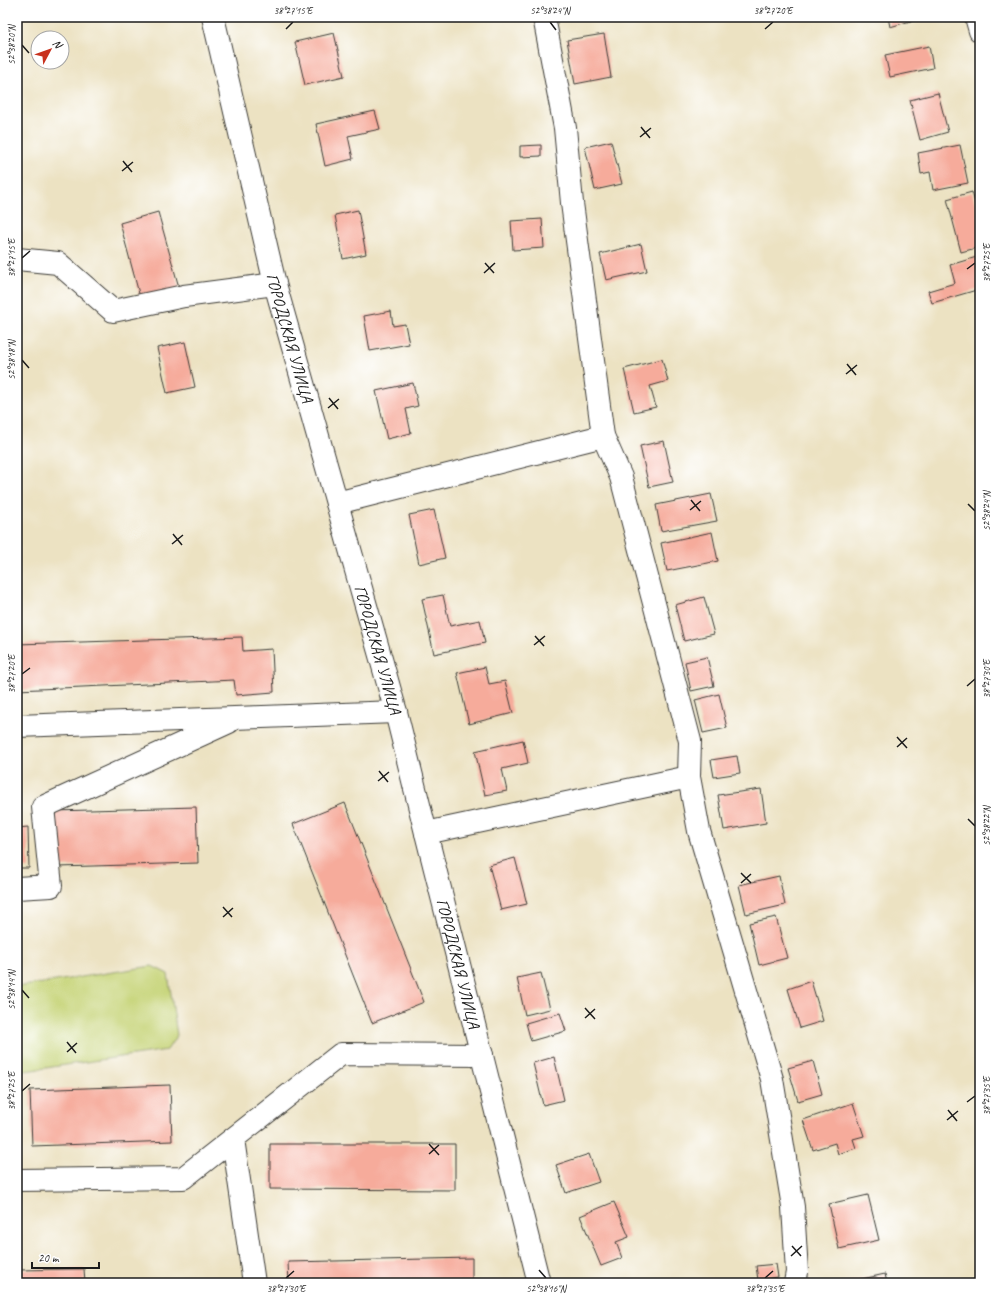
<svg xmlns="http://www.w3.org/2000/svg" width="997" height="1300" font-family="Caveat,sans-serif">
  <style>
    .green { fill: #c5d375; stroke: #707848 }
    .building { fill: #f6ab9b }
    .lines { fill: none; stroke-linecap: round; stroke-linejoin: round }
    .minor-casing { stroke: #3b3a35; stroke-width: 24 }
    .minor { stroke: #fff; stroke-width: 22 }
    .ticks { fill: none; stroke: #1c1c1c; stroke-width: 1.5 }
    .labels { text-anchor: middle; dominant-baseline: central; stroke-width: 3; stroke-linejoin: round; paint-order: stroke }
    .street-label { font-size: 17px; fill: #1c1c1c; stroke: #fff }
    .neatline { fill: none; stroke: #1c1c1c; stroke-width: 1.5 }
    .ticks-label { font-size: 10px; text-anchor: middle; fill: #1c1c1c }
  </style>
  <rect width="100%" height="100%" fill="#fff"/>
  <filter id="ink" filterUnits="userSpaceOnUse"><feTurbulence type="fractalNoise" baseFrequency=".025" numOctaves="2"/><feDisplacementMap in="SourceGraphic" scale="8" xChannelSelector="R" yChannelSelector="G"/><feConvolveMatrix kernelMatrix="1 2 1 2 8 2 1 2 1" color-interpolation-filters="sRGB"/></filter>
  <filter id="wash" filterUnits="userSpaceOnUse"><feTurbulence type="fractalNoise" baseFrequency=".012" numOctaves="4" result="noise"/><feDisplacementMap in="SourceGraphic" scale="16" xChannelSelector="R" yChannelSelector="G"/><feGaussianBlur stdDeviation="0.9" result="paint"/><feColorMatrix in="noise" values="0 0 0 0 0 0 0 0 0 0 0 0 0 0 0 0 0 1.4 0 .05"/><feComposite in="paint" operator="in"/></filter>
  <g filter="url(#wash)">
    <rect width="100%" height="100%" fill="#ece2c2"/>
    <path class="green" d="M 152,966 L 168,974 L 177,1035 L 167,1050 L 25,1071 L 17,1064 L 17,987 Z"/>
    <g id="blocks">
      <path class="building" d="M 888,17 L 913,17 L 914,20 L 890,27 Z
        M 334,33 L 344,76 L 305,85 L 295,42 Z
        M 604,34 L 611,77 L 575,84 L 567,40 Z
        M 929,46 L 933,68 L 890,77 L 885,55 Z
        M 938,93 L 948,132 L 920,140 L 910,100 Z
        M 375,111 L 380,129 L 348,136 L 353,159 L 325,166 L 316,124 Z
        M 611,141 L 622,184 L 595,190 L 585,147 Z
        M 541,145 L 541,156 L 520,157 L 520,146 Z
        M 960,145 L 968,183 L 933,190 L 930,172 L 921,174 L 918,153 Z
        M 972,192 L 980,222 L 980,247 L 961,252 L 947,199 Z
        M 358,210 L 366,254 L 343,259 L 335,215 Z
        M 158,212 L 180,291 L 141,301 L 120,223 Z
        M 542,219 L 544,248 L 513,250 L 511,221 Z
        M 641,244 L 647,271 L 606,280 L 600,254 Z
        M 980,256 L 980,289 L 932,303 L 928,291 L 955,283 L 950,265 Z
        M 391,311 L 393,326 L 405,324 L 409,344 L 370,351 L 364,316 Z
        M 185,342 L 195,387 L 167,393 L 157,348 Z
        M 662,359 L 668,381 L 650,386 L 656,407 L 634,412 L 624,369 Z
        M 413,383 L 418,406 L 406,409 L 411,433 L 387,439 L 376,391 Z
        M 664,441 L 673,482 L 649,487 L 640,446 Z
        M 711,494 L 717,521 L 661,531 L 656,505 Z
        M 434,510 L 445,558 L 419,564 L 409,515 Z
        M 712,532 L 718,561 L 667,571 L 661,543 Z
        M 443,595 L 450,626 L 480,620 L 485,643 L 434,654 L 422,599 Z
        M 704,597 L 714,634 L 684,641 L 675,605 Z
        M 242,637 L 243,651 L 272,649 L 274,692 L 236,695 L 234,680 L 17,690 L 17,644 Z
        M 707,657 L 714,686 L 691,691 L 685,662 Z
        M 485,667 L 489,684 L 505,681 L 513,713 L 469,724 L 457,673 Z
        M 719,694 L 727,728 L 703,733 L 695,700 Z
        M 523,740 L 528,763 L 502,769 L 507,791 L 485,795 L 475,751 Z
        M 737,756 L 740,773 L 714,777 L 711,760 Z
        M 761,789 L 766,823 L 724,830 L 718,795 Z
        M 345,803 L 424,1002 L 372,1023 L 293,824 Z
        M 196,807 L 198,863 L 58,867 L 55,811 Z
        M 28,827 L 29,868 L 17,868 L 17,828 Z
        M 515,858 L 527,904 L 501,910 L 489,865 Z
        M 779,876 L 785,905 L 746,914 L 739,885 Z
        M 776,917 L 787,958 L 759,965 L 749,923 Z
        M 541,973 L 550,1009 L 525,1015 L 517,978 Z
        M 811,981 L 823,1021 L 800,1028 L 788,989 Z
        M 560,1013 L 566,1031 L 531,1041 L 526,1023 Z
        M 554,1057 L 564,1100 L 543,1105 L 533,1063 Z
        M 813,1061 L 822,1094 L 798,1101 L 788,1068 Z
        M 170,1085 L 172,1141 L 32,1146 L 30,1090 Z
        M 853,1103 L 864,1136 L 853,1139 L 856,1148 L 838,1154 L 835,1143 L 813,1150 L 803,1120 Z
        M 270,1144 L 455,1144 L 455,1190 L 270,1189 Z
        M 589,1154 L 599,1182 L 566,1193 L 556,1165 Z
        M 868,1195 L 879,1240 L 839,1249 L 829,1204 Z
        M 614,1202 L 629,1237 L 616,1242 L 622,1258 L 601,1266 L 580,1216 Z
        M 472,1258 L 472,1283 L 289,1283 L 288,1262 Z
        M 776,1264 L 778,1277 L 758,1280 L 756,1266 Z
        M 84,1269 L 85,1283 L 17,1283 L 17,1270 Z
        M 885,1274 L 887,1283 L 848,1283 L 848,1282 Z"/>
    </g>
  </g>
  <g filter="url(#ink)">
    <use href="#blocks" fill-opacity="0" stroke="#3b3a35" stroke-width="1"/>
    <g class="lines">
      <defs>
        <g id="minor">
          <path id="s1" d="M 213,17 L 275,284 L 396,712 L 426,833 L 539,1283"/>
          <path d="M 544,17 L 565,128 L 572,203 L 603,436 L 621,477 L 690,741 L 689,777 L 699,831 L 772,1079 L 793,1207 L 797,1272 L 795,1283"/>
          <path d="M 976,17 L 980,31"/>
          <path d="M 17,259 L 58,263 L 113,311 L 184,296 L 275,284"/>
          <path d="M 337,503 L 603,436"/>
          <path d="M 17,726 L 396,712"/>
          <path d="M 426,833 L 689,777"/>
          <path d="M 17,888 L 51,886 L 43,807 L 229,722"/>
          <path d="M 233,1139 L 254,1283"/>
          <path d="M 17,1180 L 183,1178 L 341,1054 L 482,1055"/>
        </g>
      </defs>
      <use href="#minor" class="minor-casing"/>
      <use href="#minor" class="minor"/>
    </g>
  </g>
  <path class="ticks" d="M 550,22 L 556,30M 286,29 L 293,22M 765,29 L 773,22M 22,45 L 29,53M 641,127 L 650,138M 640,137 L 651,128M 123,161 L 132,172M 122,171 L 133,162M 22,258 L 30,251M 485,263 L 494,273M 967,269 L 975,263M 484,273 L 495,263M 22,360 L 29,368M 847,364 L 856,375M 846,374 L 857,365M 329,398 L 338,409M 328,408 L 339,399M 691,500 L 700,511M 968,504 L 975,511M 690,510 L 701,501M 173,534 L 182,545M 172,544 L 183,535M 535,636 L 544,646M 534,645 L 545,636M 22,674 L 30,668M 967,686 L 975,679M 897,737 L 907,748M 897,747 L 907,738M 379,771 L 388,782M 378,781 L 389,772M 968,819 L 975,826M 741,873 L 751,883M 741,883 L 751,874M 223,907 L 232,917M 223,917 L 233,908M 22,990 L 29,998M 585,1008 L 595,1019M 585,1018 L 595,1009M 67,1042 L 76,1053M 67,1052 L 77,1043M 22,1091 L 30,1084M 967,1102 L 975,1096M 948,1110 L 957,1121M 947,1120 L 958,1111M 429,1144 L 439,1155M 429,1154 L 439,1145M 792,1246 L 801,1256M 791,1256 L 802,1246M 539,1270 L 546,1278M 286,1278 L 294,1271M 765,1278 L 773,1271"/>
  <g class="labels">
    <g class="street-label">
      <text stroke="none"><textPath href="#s1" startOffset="330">ГОРОДСКАЯ УЛИЦА</textPath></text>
      <text stroke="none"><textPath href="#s1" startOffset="654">ГОРОДСКАЯ УЛИЦА</textPath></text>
      <text stroke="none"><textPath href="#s1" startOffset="978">ГОРОДСКАЯ УЛИЦА</textPath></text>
    </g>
  </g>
  <rect width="997" height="1300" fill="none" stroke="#fff" stroke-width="44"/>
  <g transform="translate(50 50) rotate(49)"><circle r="19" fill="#ffffff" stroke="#a4a4a4"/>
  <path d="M0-3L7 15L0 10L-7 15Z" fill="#c8321e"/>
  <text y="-6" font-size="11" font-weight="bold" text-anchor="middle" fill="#1c1c1c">N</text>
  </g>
  <path d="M32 1262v6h67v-6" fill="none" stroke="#1c1c1c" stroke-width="2"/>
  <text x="38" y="1262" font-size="12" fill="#1c1c1c" stroke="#ffffff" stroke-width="3" paint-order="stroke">20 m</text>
  <rect x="22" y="22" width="953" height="1256" class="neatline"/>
  <g class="ticks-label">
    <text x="293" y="14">38°27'15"E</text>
    <text x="550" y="14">52°38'24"N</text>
    <text x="773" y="14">38°27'20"E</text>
    <text transform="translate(11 45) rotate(-90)" y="4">52°38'20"N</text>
    <text transform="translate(11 258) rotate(-90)" y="4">38°27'15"E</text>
    <text transform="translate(986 263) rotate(-90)" y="4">38°27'25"E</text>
    <text transform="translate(11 360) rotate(-90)" y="4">52°38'18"N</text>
    <text transform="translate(986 511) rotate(-90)" y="4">52°38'24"N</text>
    <text transform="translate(11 674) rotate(-90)" y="4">38°27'20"E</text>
    <text transform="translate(986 679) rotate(-90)" y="4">38°27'30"E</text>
    <text transform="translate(986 826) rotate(-90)" y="4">52°38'22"N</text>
    <text transform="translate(11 990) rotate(-90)" y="4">52°38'14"N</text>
    <text transform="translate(11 1091) rotate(-90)" y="4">38°27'25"E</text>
    <text transform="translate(986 1096) rotate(-90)" y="4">38°27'35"E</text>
    <text x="286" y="1292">38°27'30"E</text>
    <text x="546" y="1292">52°38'16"N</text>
    <text x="765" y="1292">38°27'35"E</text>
  </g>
</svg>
